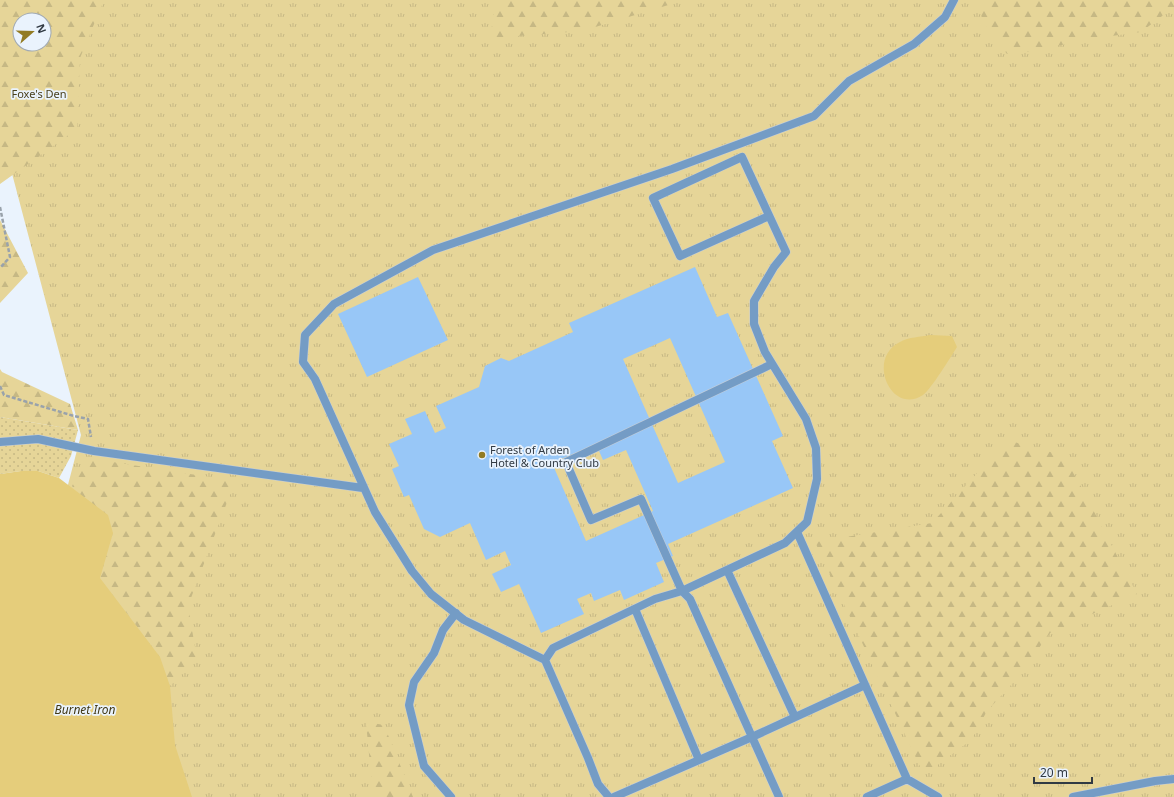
<svg xmlns="http://www.w3.org/2000/svg" width="1174" height="797" font-family="'Noto Sans',sans-serif">
  <style>
    .grass { fill: url(#grass-tufts); fill-rule: evenodd }
    .forest { fill: url(#forest-firs); fill-rule: evenodd }
    .park { fill: url(#park-dots) }
    .water { fill: #e5cd7b }
    .building { fill: #98c7f7; fill-rule: evenodd }
    .lines { fill: none; stroke-linecap: round; stroke-linejoin: round }
    .lane-casing { stroke: #c5ced8; stroke-width: 9 }
    .path { stroke: #99a2ab; stroke-width: 2.5; stroke-dasharray: 4 2; stroke-linecap: butt }
    .lane { stroke: #749cc5; stroke-width: 8 }
    .poi-dot { fill: #927b22; stroke: #eaf3fd; stroke-width: 1.5 }
    .labels { text-anchor: middle; dominant-baseline: central; stroke-width: 3.5; stroke-linejoin: round; paint-order: stroke }
    .park-label { font-size: 11px; fill: #4a401c; stroke: #eaf3fd }
    .poi-label { font-size: 11px; fill: #313a43; stroke: #eaf3fd; text-anchor: start }
    .water-label { font-size: 12px; font-style: italic; fill: #423915; stroke: #eaf3fd }
  </style>
  <defs>
    <pattern id="grass-tufts" width="24" height="20" patternUnits="userSpaceOnUse"><rect width="24" height="20" fill="#e6d598"/><path d="M3 7l-1-3M5 7V3M7 7l1-3M15 17l-1-3M17 17v-4M19 17l1-3" fill="none" stroke="#c6b884"/></pattern>
    <pattern id="forest-firs" width="22" height="20" patternUnits="userSpaceOnUse"><rect width="22" height="20" fill="#e6d598"/><path d="M5 1l3.5 6h-7zM16 11l3.5 6h-7z" fill="#c6b884"/></pattern>
    <pattern id="park-dots" width="8" height="8" patternUnits="userSpaceOnUse"><rect width="8" height="8" fill="#e6d598"/><path d="M2 2h.1M6 6h.1" fill="none" stroke="#c6b884" stroke-width="1.8" stroke-linecap="round"/></pattern>
  </defs>
  <rect width="100%" height="100%" fill="#eaf3fd"/>
  <path class="grass" d="M 0,0 L 1174,0 L 1174,797 L 0,797 L 0,745 L 81,435 L 0,128 ZM 20,20 L 44,20 L 44,44 L 20,44 Z"/>
  <path class="forest" d="M 0,0 L 104,0 L 80,58 L 77,129 L 0,184 ZM 20,20 L 44,20 L 44,44 L 20,44 Z
    M 496,0 L 685,0 L 582,31 L 490,38 Z
    M 976,0 L 1174,0 L 1174,7 L 1141,32 L 1082,40 L 1037,51 L 1007,54 L 984,24 Z
    M 0,220 L 28,273 L 0,303 Z
    M 0,369 L 2,372 L 70,404 L 78,430 L 0,417 Z
    M 1007,440 L 1065,456 L 1137,594 L 1050,633 L 1012,684 L 987,711 L 971,740 L 924,775 L 815,542 L 932,523 Z
    M 87,458 L 235,481 L 188,606 L 197,659 L 170,686 L 160,657 L 100,578 L 113,533 L 72,486 Z
    M 366,722 L 384,725 L 413,797 L 373,797 Z"/>
  <path class="park" d="M 0,417 L 78,430 L 71,456 L 59,478 L 38,471 L 21,471 L 0,474 Z"/>
  <path class="water" d="M 930,335 L 952,336 L 957,347 C 950,358 932,388 923,395 C 891,416 866,358 900,342 C 909,337 920,337 930,335 Z
    M 21,471 L 38,471 L 59,478 L 108,515 L 113,533 L 100,578 L 160,657 L 170,686 L 175,745 L 192,797 L 0,797 L 0,474 Z"/>
  <path class="building" d="M 695,267 L 717,317 L 728,313 L 783,436 L 772,441 L 793,488 L 668,544 L 673,556 L 656,563 L 664,582 L 624,600 L 620,590 L 594,601 L 591,593 L 577,599 L 584,614 L 541,633 L 519,584 L 501,592 L 492,574 L 511,565 L 505,551 L 486,560 L 470,523 L 440,537 L 424,529 L 409,495 L 404,497 L 392,469 L 399,466 L 389,444 L 412,434 L 405,419 L 425,411 L 435,433 L 446,428 L 436,406 L 479,387 L 485,366 L 501,358 L 509,361 L 573,332 L 569,323 ZM 670,338 L 725,462 L 678,483 L 623,359 ZM 596,444 L 603,460 L 626,450 L 653,511 L 586,541 L 552,463 Z
    M 418,277 L 448,340 L 367,377 L 338,314 Z"/>
  <g class="lines">
    <defs>
      <path id="lane" d="M 769,216 L 680,256 L 653,198 L 742,157 L 786,252 L 774,267 L 754,301 L 754,324 L 765,352 L 806,419 L 816,448 L 817,479 L 807,522 L 785,543 L 682,591 L 641,499 L 591,520 L 566,462 L 772,364
        M 0,442 L 38,439 L 94,451 L 363,488
        M 797,532 L 907,779
        M 727,570 L 795,717
        M 635,609 L 699,760
        M 545,660 L 553,648 L 655,599 L 682,591 L 690,599 L 779,797
        M 451,797 L 424,766 L 409,705 L 414,682 L 434,653 L 443,630 L 456,613
        M 609,797 L 598,784 L 588,758 L 545,660 L 464,620 L 431,594 L 412,571 L 375,512 L 315,379 L 303,362 L 305,335 L 334,304 L 433,250 L 672,169 L 814,116 L 849,81 L 914,44 L 945,17 L 954,0
        M 614,797 L 752,737 L 865,685
        M 867,797 L 907,779 L 938,797
        M 1073,797 L 1155,781 L 1174,779"/>
    </defs>
    <use href="#lane" class="lane-casing"/>
    <path class="path" d="M 0,207 L 10,257 L 0,268
      M 0,386 L 4,395 L 74,416 L 88,419 L 91,437"/>
    <use href="#lane" class="lane"/>
  </g>
  <circle class="poi-dot" cx="482" cy="455" r="4"/>
  <g class="labels">
    <g class="park-label">
      <text x="39" y="93">Foxe's Den</text>
    </g>
    <g class="poi-label">
      <text x="490" y="449">Forest of Arden<tspan x="490" dy="13">Hotel &amp; Country Club</tspan></text>
    </g>
    <g class="water-label">
      <text x="85" y="709">Burnet Iron</text>
    </g>
  </g>
  <g transform="translate(32 32) rotate(70)"><circle r="19" fill="#eaf3fd" stroke="#a0a9b3"/>
  <path d="M0-3L7 15L0 10L-7 15Z" fill="#927b22"/>
  <text y="-6" font-size="11" font-weight="bold" text-anchor="middle" fill="#313a43">N</text>
  </g>
  <path d="M1034 777v6h58v-6" fill="none" stroke="#313a43" stroke-width="2"/>
  <text x="1040" y="777" font-size="12" fill="#313a43" stroke="#eaf3fd" stroke-width="3" paint-order="stroke">20 m</text>
</svg>
